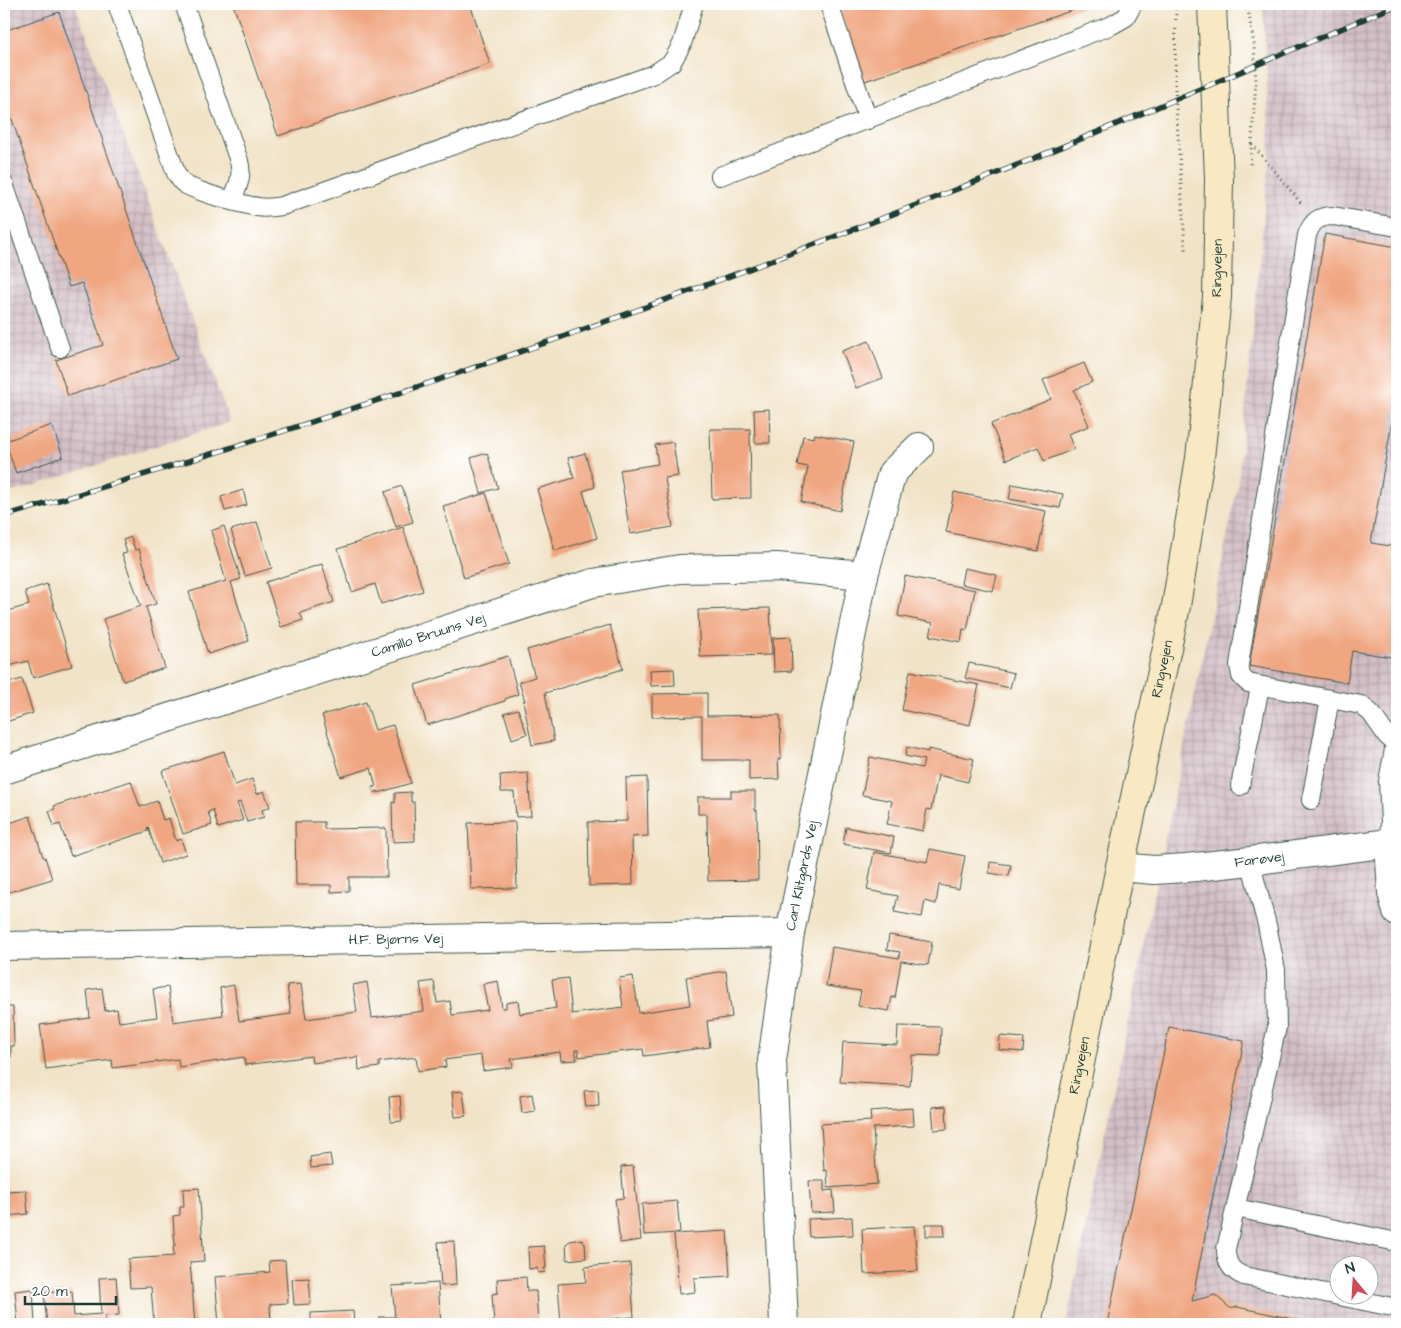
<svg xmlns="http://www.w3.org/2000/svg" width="1401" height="1328" font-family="'Architects Daughter',sans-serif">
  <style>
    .industrial { fill: url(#industrial-grid); fill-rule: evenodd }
    .building { fill: #f0a681 }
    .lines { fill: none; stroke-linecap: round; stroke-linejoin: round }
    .service-casing { stroke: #3e564a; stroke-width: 20 }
    .minor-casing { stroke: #3e564a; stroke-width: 30 }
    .tertiary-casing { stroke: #3e564a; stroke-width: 30 }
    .secondary-casing { stroke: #3e564a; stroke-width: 30 }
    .path { stroke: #3e564a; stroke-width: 3; stroke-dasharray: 1 4; stroke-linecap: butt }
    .service { stroke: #fff; stroke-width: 18 }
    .minor { stroke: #fff; stroke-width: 28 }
    .tertiary { stroke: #fff; stroke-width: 28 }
    .secondary { stroke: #f8e8c3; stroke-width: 28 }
    .rail-casing { stroke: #1f3d34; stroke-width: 5.5 }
    .rail { stroke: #fff; stroke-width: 4; stroke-dasharray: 11; stroke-linecap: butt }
    .labels { text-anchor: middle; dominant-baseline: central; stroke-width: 5; stroke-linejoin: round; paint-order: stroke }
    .street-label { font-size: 14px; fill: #1f3d34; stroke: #fff }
  </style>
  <defs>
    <pattern id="industrial-grid" width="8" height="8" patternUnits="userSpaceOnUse" patternTransform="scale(1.25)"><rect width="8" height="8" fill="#d2bec5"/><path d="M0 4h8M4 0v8" fill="none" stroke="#aa9ca1"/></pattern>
  </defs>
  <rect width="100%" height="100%" fill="#fff"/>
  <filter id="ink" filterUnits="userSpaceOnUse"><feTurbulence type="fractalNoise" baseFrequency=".02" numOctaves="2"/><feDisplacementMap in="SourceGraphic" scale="10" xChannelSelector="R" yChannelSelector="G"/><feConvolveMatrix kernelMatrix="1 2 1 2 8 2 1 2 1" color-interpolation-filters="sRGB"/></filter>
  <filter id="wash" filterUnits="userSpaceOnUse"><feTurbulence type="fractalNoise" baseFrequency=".0096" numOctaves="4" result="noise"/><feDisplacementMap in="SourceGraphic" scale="20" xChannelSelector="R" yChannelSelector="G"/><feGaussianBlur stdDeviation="1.12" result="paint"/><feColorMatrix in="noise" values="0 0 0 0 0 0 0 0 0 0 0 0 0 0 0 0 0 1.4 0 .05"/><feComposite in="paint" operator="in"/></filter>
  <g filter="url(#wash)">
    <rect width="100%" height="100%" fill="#f1e3c7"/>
    <path class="industrial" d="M 4,4 L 75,4 L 230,422 L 23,489 L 4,494 Z
      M 1263,4 L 1397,4 L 1397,1324 L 1066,1324 L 1238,484 L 1270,151 ZM 1338,1266 L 1368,1266 L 1368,1296 L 1338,1296 Z"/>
    <g id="blocks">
      <path class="building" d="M 233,4 L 470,4 L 490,64 L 278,136 Z
        M 838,4 L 1091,4 L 865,81 Z
        M 59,12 L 177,359 L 68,396 L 56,360 L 103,345 L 82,283 L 69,287 L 4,96 L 4,31 Z
        M 1325,234 L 1397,247 L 1397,393 L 1371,543 L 1397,547 L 1397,658 L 1352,651 L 1347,683 L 1249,666 Z
        M 869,341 L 883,378 L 856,388 L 842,351 Z
        M 1084,363 L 1092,382 L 1074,390 L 1089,426 L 1068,434 L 1074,449 L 1044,461 L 1038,447 L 1006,460 L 991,424 L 1051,399 L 1043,380 Z
        M 769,409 L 770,443 L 755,443 L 754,410 Z
        M 52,425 L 63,457 L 16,473 L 5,441 Z
        M 710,429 L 750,429 L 751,498 L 712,499 Z
        M 815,434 L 854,442 L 840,511 L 801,502 L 808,467 L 797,465 L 803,436 L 814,438 Z
        M 673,442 L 678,476 L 665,478 L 673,527 L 630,534 L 620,470 L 658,464 L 655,445 Z
        M 487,453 L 498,488 L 481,493 L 471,458 Z
        M 585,453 L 595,487 L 583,491 L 597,538 L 555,551 L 537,489 L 574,478 L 568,458 Z
        M 1012,484 L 1063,494 L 1060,508 L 1009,499 Z
        M 402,486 L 413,522 L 396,527 L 385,492 Z
        M 243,490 L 247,505 L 225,511 L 221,497 Z
        M 954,492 L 1046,511 L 1038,551 L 946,532 Z
        M 486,493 L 509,564 L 464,578 L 443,506 Z
        M 257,522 L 272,568 L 245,576 L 231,530 Z
        M 224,526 L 241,579 L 231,582 L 249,641 L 208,654 L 189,592 L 226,581 L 211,531 Z
        M 403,527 L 423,591 L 381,604 L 375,584 L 352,592 L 338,549 Z
        M 131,537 L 135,550 L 139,549 L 156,604 L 146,607 L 165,668 L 123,681 L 103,619 L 141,606 L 122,554 L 127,553 L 123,540 Z
        M 322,564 L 334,602 L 300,613 L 303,620 L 281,627 L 266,582 Z
        M 964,568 L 997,575 L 993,591 L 961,584 Z
        M 905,576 L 975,590 L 967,630 L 963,629 L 961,642 L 930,636 L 933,623 L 898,616 Z
        M 47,584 L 72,666 L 33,678 L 28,661 L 9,666 L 4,648 L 4,612 L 29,605 L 25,591 Z
        M 770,608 L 772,655 L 700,657 L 698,610 Z
        M 610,625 L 623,669 L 545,693 L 554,741 L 532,745 L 523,701 L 525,701 L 519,682 L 535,677 L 527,650 Z
        M 791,637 L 792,671 L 774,672 L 773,638 Z
        M 508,656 L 518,694 L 505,699 L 505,701 L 427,725 L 415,685 Z
        M 969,663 L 1014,673 L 1010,688 L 965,678 Z
        M 674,669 L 675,685 L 651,686 L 650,670 Z
        M 910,671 L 979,685 L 970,725 L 902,710 Z
        M 22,679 L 33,713 L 6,722 L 4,713 L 4,684 Z
        M 707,693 L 707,716 L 780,715 L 781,759 L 778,759 L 779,779 L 749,780 L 749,760 L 702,760 L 702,716 L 652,717 L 652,694 Z
        M 366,702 L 375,730 L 393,725 L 411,783 L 378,793 L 378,791 L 374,793 L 372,787 L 376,787 L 371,768 L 341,777 L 322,715 Z
        M 518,709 L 527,734 L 512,739 L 504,713 Z
        M 907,747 L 928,752 L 928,749 L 974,759 L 968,782 L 938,775 L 931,810 L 927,809 L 923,831 L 887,824 L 892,801 L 862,795 L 870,757 L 922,768 L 924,760 L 905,756 Z
        M 224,751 L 235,785 L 252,779 L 257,794 L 264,791 L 270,807 L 262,810 L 264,817 L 247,822 L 240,802 L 237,803 L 243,820 L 218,828 L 213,810 L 208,812 L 212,825 L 183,834 L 162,771 Z
        M 528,773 L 531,816 L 516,817 L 514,792 L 501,792 L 500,775 Z
        M 647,777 L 648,836 L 632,837 L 633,885 L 589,886 L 588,822 L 627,821 L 626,778 Z
        M 131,781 L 140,807 L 157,801 L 163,820 L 169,818 L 176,841 L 181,839 L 186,854 L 160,863 L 148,827 L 147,828 L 148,831 L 71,856 L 60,824 L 54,826 L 49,811 L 55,809 L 54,806 Z
        M 731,791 L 755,791 L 755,810 L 757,810 L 758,880 L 708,881 L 707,814 L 698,814 L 698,797 L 731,797 Z
        M 411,792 L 411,802 L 414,802 L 415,841 L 393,842 L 392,802 L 395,803 L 395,793 Z
        M 30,816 L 43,857 L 45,857 L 52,879 L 6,893 L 4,886 L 4,825 Z
        M 295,822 L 324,822 L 324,829 L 386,828 L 387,877 L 349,877 L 349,891 L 331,892 L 331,885 L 296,885 Z
        M 515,822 L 517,888 L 471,889 L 468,823 Z
        M 846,827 L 894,837 L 891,853 L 843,844 Z
        M 930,849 L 965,856 L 959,889 L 939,885 L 936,904 L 925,901 L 922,917 L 894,912 L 898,896 L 867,890 L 874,852 L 927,862 Z
        M 990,862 L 1011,865 L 1009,876 L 989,873 Z
        M 889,935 L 932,942 L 928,965 L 901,961 L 895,998 L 892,997 L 889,1011 L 858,1006 L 861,991 L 826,986 L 832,947 L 899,958 L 900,952 L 887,950 Z
        M 726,971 L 732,1017 L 707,1021 L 710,1047 L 644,1056 L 643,1049 L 579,1057 L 578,1050 L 575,1050 L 577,1060 L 561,1061 L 560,1052 L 511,1059 L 513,1067 L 483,1071 L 481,1055 L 445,1060 L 446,1067 L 418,1071 L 416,1057 L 379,1062 L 379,1067 L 359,1070 L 358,1057 L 312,1063 L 311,1056 L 245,1065 L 244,1057 L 179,1067 L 178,1059 L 113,1068 L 112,1060 L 46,1069 L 40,1025 L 90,1018 L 87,990 L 102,988 L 105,1011 L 117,1009 L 119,1022 L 157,1017 L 153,989 L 168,987 L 173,1022 L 223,1015 L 220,988 L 234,985 L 239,1021 L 291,1014 L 287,985 L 301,984 L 306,1019 L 357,1012 L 353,985 L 367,982 L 372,1018 L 424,1011 L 420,983 L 434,981 L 437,1003 L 450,1001 L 452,1015 L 488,1010 L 483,984 L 498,981 L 502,1008 L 506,1008 L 506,1003 L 518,1001 L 520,1014 L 556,1008 L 552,980 L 568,978 L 572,1014 L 623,1007 L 619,978 L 633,976 L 639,1013 L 690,1005 L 686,977 Z
        M 4,1007 L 13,1007 L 14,1046 L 11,1046 L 11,1057 L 4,1058 Z
        M 898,1026 L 941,1027 L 940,1056 L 912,1055 L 910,1086 L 840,1082 L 843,1042 L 897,1045 Z
        M 1169,1027 L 1244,1041 L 1192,1301 L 1215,1295 L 1231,1309 L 1237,1307 L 1317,1324 L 1107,1324 Z
        M 1000,1036 L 1024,1038 L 1023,1052 L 999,1050 Z
        M 598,1090 L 599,1106 L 586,1107 L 584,1091 Z
        M 463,1091 L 466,1116 L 455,1117 L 452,1092 Z
        M 532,1094 L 535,1111 L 522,1113 L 520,1096 Z
        M 400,1096 L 402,1121 L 391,1122 L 389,1097 Z
        M 946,1106 L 947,1129 L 934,1130 L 932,1107 Z
        M 913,1108 L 914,1126 L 873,1128 L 877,1184 L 828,1188 L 827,1170 L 824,1171 L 821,1124 L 871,1121 L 870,1111 Z
        M 330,1154 L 332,1166 L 311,1168 L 310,1157 Z
        M 633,1166 L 641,1240 L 620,1243 L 615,1199 L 624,1198 L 621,1167 Z
        M 809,1181 L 824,1181 L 824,1191 L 833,1190 L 835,1212 L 811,1213 Z
        M 199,1188 L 204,1261 L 190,1262 L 195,1324 L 154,1324 L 151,1287 L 130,1288 L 128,1259 L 174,1256 L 173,1246 L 175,1246 L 173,1216 L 180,1215 L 180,1207 L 184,1207 L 183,1189 Z
        M 26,1190 L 28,1214 L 6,1216 L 4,1191 Z
        M 677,1201 L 680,1233 L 644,1235 L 642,1204 Z
        M 852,1217 L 853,1235 L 809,1237 L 808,1219 Z
        M 926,1224 L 944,1224 L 945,1236 L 926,1236 Z
        M 914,1226 L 918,1271 L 864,1274 L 862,1229 Z
        M 727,1231 L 730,1276 L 694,1278 L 695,1292 L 679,1294 L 674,1234 Z
        M 581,1239 L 585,1243 L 586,1258 L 567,1260 L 566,1244 L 570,1241 Z
        M 454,1241 L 456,1285 L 441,1286 L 438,1242 Z
        M 544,1246 L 546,1268 L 544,1268 L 545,1272 L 538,1273 L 537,1268 L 529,1269 L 528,1247 Z
        M 285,1260 L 288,1303 L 270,1304 L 271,1324 L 219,1324 L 215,1277 L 270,1272 L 269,1261 Z
        M 630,1263 L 634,1317 L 561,1323 L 558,1284 L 586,1282 L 585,1267 Z
        M 116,1277 L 119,1315 L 105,1316 L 105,1324 L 47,1324 L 44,1293 L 72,1291 L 74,1316 L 101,1314 L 99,1278 Z
        M 526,1277 L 527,1291 L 536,1291 L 538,1324 L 494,1324 L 492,1294 L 498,1293 L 497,1279 Z
        M 309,1278 L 311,1304 L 294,1305 L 292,1279 Z
        M 438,1283 L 441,1324 L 380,1324 L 379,1317 L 395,1317 L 392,1286 Z
        M 33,1289 L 35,1324 L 18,1324 L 15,1291 Z
        M 353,1311 L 354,1324 L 311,1324 L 311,1313 Z"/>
    </g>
  </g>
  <g filter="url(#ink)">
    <use href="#blocks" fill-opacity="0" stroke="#3e564a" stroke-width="1"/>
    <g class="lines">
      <defs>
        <path id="service" d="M 117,4 L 176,173 C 178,176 180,180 183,183 C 193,191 244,205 258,207 C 266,209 274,207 282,206 L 654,74 L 672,62 L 682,44 L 694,4
          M 184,4 L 239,161 C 243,176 238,186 232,200
          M 829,4 L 868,120
          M 720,176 L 1112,25 L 1126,17 L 1133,4
          M 4,184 L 60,348
          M 1397,227 L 1333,216 C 1319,216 1312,221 1307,235 L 1239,665 L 1241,676 L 1248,683 L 1361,705 L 1371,713 L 1387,736 L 1397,745
          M 1240,786 L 1260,687
          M 1311,800 L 1330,699
          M 1389,843 L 1390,822 L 1388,781 L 1395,744
          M 1250,861 L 1267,925 L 1276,970 L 1277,1027 L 1226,1249 C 1226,1263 1231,1271 1244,1276 L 1397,1308
          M 1236,1208 L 1397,1242"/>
        <g id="minor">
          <path id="s1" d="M 4,770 L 593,583 L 680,569 L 777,567 L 864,575"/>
          <path d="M 1389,843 L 1392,893 L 1397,912"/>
          <path id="s2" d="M 4,946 L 790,933"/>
          <path id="s3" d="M 784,1324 L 772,1061 L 790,933 L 864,575 L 892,473 L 919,447"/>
        </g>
        <g id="tertiary">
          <path id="s4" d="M 1120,867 L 1154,870 L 1186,868 L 1250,861 L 1397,842"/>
        </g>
        <g id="secondary">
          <path id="s5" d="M 1027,1324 L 1120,867 L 1176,606 L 1200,458 L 1217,297 L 1219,180 L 1212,4"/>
        </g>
      </defs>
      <use href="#service" class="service-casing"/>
      <use href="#minor" class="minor-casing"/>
      <use href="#tertiary" class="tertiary-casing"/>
      <use href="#secondary" class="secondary-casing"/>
      <path class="path" d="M 1176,4 L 1175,89 L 1185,246 L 1187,252
        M 1247,4 L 1254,44 L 1256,81 L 1250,166
        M 1252,144 L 1301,203"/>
      <use href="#service" class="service"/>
      <use href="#minor" class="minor"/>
      <use href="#tertiary" class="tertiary"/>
      <use href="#secondary" class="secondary"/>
      <defs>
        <path id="rail" d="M 4,516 C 343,419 677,301 1005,170 C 1137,117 1267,60 1397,5"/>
      </defs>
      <use href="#rail" class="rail-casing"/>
      <use href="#rail" class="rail"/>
    </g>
  </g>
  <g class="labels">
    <g class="street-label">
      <text stroke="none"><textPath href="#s5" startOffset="1074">Ringvejen</textPath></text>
      <text stroke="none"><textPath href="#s1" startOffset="445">Camillo Bruuns Vej</textPath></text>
      <text stroke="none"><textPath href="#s5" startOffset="669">Ringvejen</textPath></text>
      <text stroke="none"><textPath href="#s4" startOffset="140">Farøvej</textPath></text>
      <text stroke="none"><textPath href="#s3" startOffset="451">Carl Klitgårds Vej</textPath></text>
      <text stroke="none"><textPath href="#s2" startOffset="392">H.F. Bjørns Vej</textPath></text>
      <text stroke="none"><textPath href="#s5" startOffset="264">Ringvejen</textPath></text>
    </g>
  </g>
  <rect width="1401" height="1328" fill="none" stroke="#fff" stroke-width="20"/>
  <g transform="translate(1354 1280) rotate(342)"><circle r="24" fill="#ffffff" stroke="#a5b1ae"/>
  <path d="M0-4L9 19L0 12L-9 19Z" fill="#d1495b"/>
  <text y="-8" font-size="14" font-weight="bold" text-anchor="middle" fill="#1f3d34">N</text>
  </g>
  <path d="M25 1296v8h91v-8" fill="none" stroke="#1f3d34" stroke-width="2.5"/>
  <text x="32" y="1296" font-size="15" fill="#1f3d34" stroke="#ffffff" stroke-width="4" paint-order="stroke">20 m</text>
</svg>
